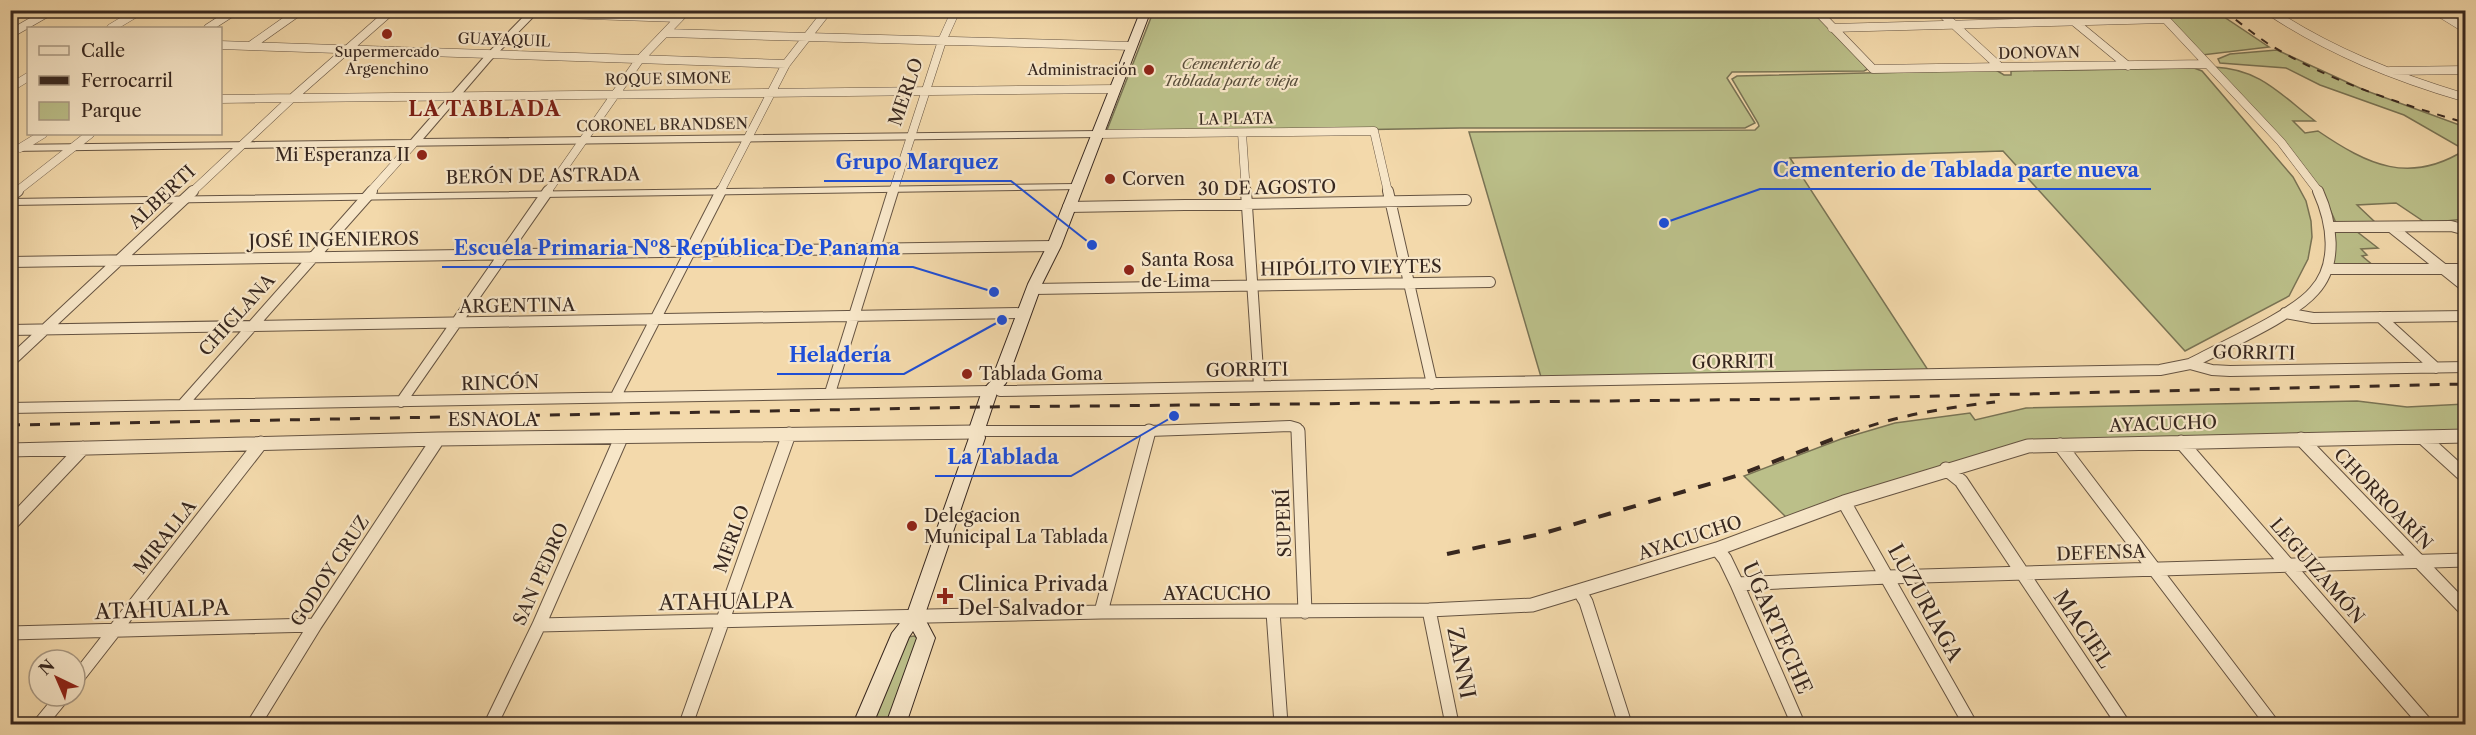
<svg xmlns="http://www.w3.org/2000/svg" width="2476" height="735" viewBox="0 0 2476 735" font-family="'Libre Caslon Text',serif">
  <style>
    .green { fill: #bbbf89; stroke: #797354; stroke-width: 1.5 }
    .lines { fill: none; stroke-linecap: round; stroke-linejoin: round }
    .minor-far2-casing { stroke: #665442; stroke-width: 9 }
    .minor-far1-casing { stroke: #665442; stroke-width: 12 }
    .minor-casing { stroke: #665442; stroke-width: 15 }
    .tertiary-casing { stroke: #665442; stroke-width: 2 }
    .secondary-casing { stroke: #37271f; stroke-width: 2 }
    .minor-far2 { stroke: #f7e6c8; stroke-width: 8 }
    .minor-far1 { stroke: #f7e6c8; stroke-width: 10 }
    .minor { stroke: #f7e6c8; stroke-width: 13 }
    .tertiary { fill: #f7e6c8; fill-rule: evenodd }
    .secondary { fill: #f7e6c8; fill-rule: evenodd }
    .rail-far2 { stroke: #37271f; stroke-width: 2; stroke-dasharray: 8 8; stroke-linecap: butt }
    .rail-far1 { stroke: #37271f; stroke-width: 3; stroke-dasharray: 10 10; stroke-linecap: butt }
    .rail { stroke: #37271f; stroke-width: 4; stroke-dasharray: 13 13; stroke-linecap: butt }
    .poi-dot { fill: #8f2418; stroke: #f7e6c8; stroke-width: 2 }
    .labels { text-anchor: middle; stroke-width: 4.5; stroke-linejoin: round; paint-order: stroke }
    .far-street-label { font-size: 15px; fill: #37271f; stroke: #f7e6c8 }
    .far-poi-label { font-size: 15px; fill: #37271f; stroke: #f7e6c8 }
    .far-park-label { font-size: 15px; font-style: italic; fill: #584d3a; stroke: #f7e6c8 }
    .street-label { font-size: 18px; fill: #37271f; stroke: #f7e6c8 }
    .poi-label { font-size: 18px; fill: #37271f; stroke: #f7e6c8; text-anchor: start }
    .far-district-label { font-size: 20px; font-weight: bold; letter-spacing: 1.5px; fill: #7a1f14; stroke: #f7e6c8 }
    .near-poi-label { font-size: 21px; fill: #37271f; stroke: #f7e6c8; text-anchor: start }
    .near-street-label { font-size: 21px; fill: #37271f; stroke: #f7e6c8 }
    .leader { fill: none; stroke: #1d4ed8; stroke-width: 2 }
    .callout-dot { fill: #1d4ed8; stroke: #f7e6c8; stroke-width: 2 }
    .callout-label { font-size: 20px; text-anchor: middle; font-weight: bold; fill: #1d4ed8; stroke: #f7e6c8; stroke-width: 4.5; stroke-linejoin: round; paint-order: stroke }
  </style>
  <rect width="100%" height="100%" fill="#f3d9ab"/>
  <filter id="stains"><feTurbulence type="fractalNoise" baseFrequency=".00333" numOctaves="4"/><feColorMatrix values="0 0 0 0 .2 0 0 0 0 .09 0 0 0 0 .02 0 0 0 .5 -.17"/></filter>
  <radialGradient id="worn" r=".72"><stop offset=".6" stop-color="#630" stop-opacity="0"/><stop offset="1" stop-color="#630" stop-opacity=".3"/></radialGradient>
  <!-- green -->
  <path class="green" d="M1412 10 1814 11 1868 69 1864 71 1732 72 1727 78 1755 123 1745 128H1460L1112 134 1107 130 1152 15Z
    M2162 11H2215L2269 47 2202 55Z
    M2277 50 2364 90 2465 127V219L2426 223 2396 203 2357 205 2377 224 2336 223 2321 189 2214 67C2260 69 2280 94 2315 121H2293L2305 133 2318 131C2368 165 2409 185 2465 150L2404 115 2320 85 2286 68 2220 63 2218 59 2230 54Z
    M2194 68 2202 71 2293 177 2306 201 2311 221 2312 237 2308 259 2289 296 2185 351 2003 151 1790 158 1928 370 1541 377 1469 132 1755 130 1759 126 1758 123 1732 79 1737 76 1996 70 2004 75H2011V71Z
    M2335 231H2356L2378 248 2361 249 2367 255 2362 256 2375 267 2333 265Z
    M2357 401 2407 407 2465 404V432L2029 444 1786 517 1744 476 1841 439 1895 423 1970 413 1975 420 2026 408Z
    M914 636 918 638 919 643 890 724H872L905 642 908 637Z"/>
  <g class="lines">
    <defs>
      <path id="minor-far2" d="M437 10 679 18
        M1098 10 1145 12
        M1816 10 1873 69 2206 64
        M1938 10 2000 67
        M2060 10 2128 66
        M2157 10 2281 142 2319 192
        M2268 10C2329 51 2395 77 2466 98
        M2435 10 2466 29
        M111 28 141 10
        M208 28 236 10
        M1832 28 2165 19
        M666 33 1132 46
        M10 34 52 10
        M220 45 786 64
        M250 46 301 10
        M2390 71 2466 70
        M10 88 28 77
        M220 99 1116 89
        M1242 133 1246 192
        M1098 134 1374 131 1388 192
        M20 148 43 134
        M16 192 90 134
        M192 192 291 99 392 10
        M370 192 413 144
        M547 192 640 59 687 10
        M720 192 786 64 828 10
        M893 192 942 41 956 10"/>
      <path id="minor-far1" d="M1246 191 1259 386
        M1388 191 1432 384
        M10 197 18 191
        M1068 207 1466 200
        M2331 227 2451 226 2466 230
        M2391 227 2466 287
        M10 262 1054 246
        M2328 269H2466
        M1033 289 1490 282
        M2285 313 2313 318 2466 316
        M2380 317 2436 368
        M10 330 1024 313
        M10 362 193 191
        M2190 364C2221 347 2293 316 2314 291 2339 264 2332 222 2318 191
        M1000 391 2160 370 2190 364 2212 370 2230 371 2466 367
        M830 393 893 191
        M616 396 721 191
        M401 402 548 191
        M183 404 372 191
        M10 408 990 391
        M986 431H1149L1290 426 1297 428 1299 433
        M909 433 976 432"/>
      <path id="minor" d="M1298 431 1305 612
        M2422 437 2466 477
        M2301 439 2466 610
        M2181 442 2426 724
        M2060 445 2272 724
        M10 450 438 439 976 432
        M1946 469 1961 481 2123 724
        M1844 502 1970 724
        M10 525 83 448
        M1717 549 1725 559 1737 584 1798 724
        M1737 584 1888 577 2466 560
        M1580 592 1586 602 1625 724
        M1429 610 1452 724
        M1101 612 1149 431
        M1273 612 1281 724
        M539 625 1101 612 1429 610 1532 605 1717 549 1844 502 2028 446 2466 436
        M10 633 315 625
        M75 681 261 443
        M40 724 63 696
        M254 724 315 625 438 439
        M491 724 539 625 621 438
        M686 724 789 434"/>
      <path id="tertiary" d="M530 10H540L491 60 423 139 1098 131 1103 134 1098 137 10 151V145L411 140 485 56Z
        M1076 184 1080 185V189L10 205V199Z"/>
      <path id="secondary" d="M1141 10H1151L1061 246 1042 284 1006 383 997 393 984 432 985 438 924 617 935 638 906 724H886L917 638 913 631 909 637 873 724H853L892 633 907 614 969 438 968 432 982 391 991 381 1028 284 1047 246Z"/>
    </defs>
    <!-- minor-far2 casing -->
    <use href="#minor-far2" class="minor-far2-casing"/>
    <!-- minor-far1 casing -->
    <use href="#minor-far1" class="minor-far1-casing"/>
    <!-- minor casing -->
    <use href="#minor" class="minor-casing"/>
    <!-- tertiary casing -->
    <use href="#tertiary" class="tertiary-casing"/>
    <!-- secondary casing -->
    <use href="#secondary" class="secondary-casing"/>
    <!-- minor-far2 -->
    <use href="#minor-far2" class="minor-far2"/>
    <!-- minor-far1 -->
    <use href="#minor-far1" class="minor-far1"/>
    <!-- minor -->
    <use href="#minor" class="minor"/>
    <!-- tertiary -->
    <use href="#tertiary" class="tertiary"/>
    <!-- secondary -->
    <use href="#secondary" class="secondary"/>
    <!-- rail-far2 -->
    <path class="rail-far2" d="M2223 10C2238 21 2252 33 2267 43 2328 81 2398 103 2466 123"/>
    <!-- rail-far1 -->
    <path class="rail-far1" d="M10 425 985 407 1806 399 2466 384
      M1850 433C1897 415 1945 408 1995 402"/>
    <!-- rail -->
    <path class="rail" d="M1447 554 1541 534 1736 476 1854 431"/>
  </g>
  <!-- markers -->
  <g class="poi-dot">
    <circle cx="387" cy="34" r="6"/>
    <circle cx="1149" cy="70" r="6"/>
    <circle cx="422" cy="155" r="6"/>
    <circle cx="1110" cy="179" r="6"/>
    <circle cx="1129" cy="270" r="6"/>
    <circle cx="967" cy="374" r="6"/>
    <circle cx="912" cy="526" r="6"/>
    <path d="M942 587h6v6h6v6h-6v6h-6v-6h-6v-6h6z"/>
  </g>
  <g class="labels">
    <!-- far-street labels -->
    <g class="far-street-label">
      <text transform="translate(504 40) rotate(2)" y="5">GUAYAQUIL</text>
      <text transform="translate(2039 53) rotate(-1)" y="5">DONOVAN</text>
      <text transform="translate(668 79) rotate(-1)" y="5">ROQUE SIMONE</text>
      <text transform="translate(1236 119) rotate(-1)" y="5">LA PLATA</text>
      <text transform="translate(662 125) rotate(-1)" y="5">CORONEL BRANDSEN</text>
    </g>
    <!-- far-poi labels -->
    <g class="far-poi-label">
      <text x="387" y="57">Supermercado<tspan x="387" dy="17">Argenchino</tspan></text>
      <text x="1137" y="75" text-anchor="end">Administración</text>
    </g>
    <!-- far-park labels -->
    <g class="far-park-label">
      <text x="1231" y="69">Cementerio de<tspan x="1231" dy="17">Tablada parte vieja</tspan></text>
    </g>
    <!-- street labels -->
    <g class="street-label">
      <text transform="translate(906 92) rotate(-71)" y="6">MERLO</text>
      <text transform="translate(543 176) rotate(-1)" y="6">BERÓN DE ASTRADA</text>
      <text transform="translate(1267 188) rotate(-1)" y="6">30 DE AGOSTO</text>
      <text transform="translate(162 197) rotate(-43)" y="6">ALBERTI</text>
      <text transform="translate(334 240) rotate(-1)" y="6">JOSÉ INGENIEROS</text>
      <text transform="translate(1351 268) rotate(-1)" y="6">HIPÓLITO VIEYTES</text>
      <text transform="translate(517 306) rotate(-1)" y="6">ARGENTINA</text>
      <text transform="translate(237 315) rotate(-48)" y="6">CHICLANA</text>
      <text transform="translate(2254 353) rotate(1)" y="6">GORRITI</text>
      <text transform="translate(1733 362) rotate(-1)" y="6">GORRITI</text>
      <text transform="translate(1247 370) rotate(-1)" y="6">GORRITI</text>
      <text transform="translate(500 383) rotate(-2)" y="6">RINCÓN</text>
      <text x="493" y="426">ESNAOLA</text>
      <text transform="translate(2163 424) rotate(-2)" y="6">AYACUCHO</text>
      <text transform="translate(2383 499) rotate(46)" y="6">CHORROARÍN</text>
      <text transform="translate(1284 523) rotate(-92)" y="6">SUPERÍ</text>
      <text transform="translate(165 537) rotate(-52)" y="6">MIRALLA</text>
      <text transform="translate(1690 538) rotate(-18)" y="6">AYACUCHO</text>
      <text transform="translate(732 539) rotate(-70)" y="6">MERLO</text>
      <text transform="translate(2101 553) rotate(-2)" y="6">DEFENSA</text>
      <text transform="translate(330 571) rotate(-57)" y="6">GODOY CRUZ</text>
      <text transform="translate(2317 571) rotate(49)" y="6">LEGUIZAMÓN</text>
      <text transform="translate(541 574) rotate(-66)" y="6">SAN PEDRO</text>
      <text x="1217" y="600">AYACUCHO</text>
    </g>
    <!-- poi labels -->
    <g class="poi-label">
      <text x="410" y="161" text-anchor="end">Mi Esperanza II</text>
      <text x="1122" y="185">Corven</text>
      <text x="1141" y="266">Santa Rosa<tspan x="1141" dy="21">de Lima</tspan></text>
      <text x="979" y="380">Tablada Goma</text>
      <text x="924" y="522">Delegacion<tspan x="924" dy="21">Municipal La Tablada</tspan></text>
    </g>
    <!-- far-district labels -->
    <g class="far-district-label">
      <text x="485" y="116">LA TABLADA</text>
    </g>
    <!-- near-poi labels -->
    <g class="near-poi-label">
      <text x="958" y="591">Clinica Privada<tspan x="958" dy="24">Del Salvador</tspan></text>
    </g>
    <!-- near-street labels -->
    <g class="near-street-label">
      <text transform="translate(726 602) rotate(-1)" y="7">ATAHUALPA</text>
      <text transform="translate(1925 603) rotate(61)" y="7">LUZURIAGA</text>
      <text transform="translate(162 610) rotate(-2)" y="7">ATAHUALPA</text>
      <text transform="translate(1777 628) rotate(66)" y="7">UGARTECHE</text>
      <text transform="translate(2083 629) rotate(56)" y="7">MACIEL</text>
      <text transform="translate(1461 663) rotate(79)" y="7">ZANNI</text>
    </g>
  </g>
  <!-- callouts -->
  <path class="leader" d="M1092 245L1011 181H824M1664 223L1760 189H2151M994 292L913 267H442M1002 320L904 374H777M1174 416L1071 476H935"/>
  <g class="callout-dot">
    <circle cx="1092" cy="245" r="6"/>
    <circle cx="1664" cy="223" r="6"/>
    <circle cx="994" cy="292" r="6"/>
    <circle cx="1002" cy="320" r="6"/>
    <circle cx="1174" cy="416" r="6"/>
  </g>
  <g class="callout-label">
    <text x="917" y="169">Grupo Marquez</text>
    <text x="1956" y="177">Cementerio de Tablada parte nueva</text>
    <text x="677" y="255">Escuela Primaria Nº8 República De Panama</text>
    <text x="840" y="362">Heladería</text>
    <text x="1003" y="464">La Tablada</text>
  </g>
  <!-- margin -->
  <rect width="2476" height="735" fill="none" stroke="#f3d9ab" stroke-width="36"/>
  <rect x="12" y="12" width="2452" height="711" fill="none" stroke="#37271f" stroke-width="3"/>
  <rect x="18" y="18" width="2440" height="699" fill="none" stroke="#37271f" stroke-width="1.5"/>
  <!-- legend -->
  <rect x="27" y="27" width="195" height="108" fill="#f7e6c8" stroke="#aa9a84" stroke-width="1.5"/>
  <rect x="39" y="46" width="30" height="9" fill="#f7e6c8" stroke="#aa9a84" stroke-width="1.5"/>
  <text x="81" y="57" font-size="18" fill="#37271f">Calle</text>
  <rect x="39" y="76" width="30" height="9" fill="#37271f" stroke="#aa9a84" stroke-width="1.5"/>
  <text x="81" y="87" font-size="18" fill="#37271f">Ferrocarril</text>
  <rect x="39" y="102" width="30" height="18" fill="#bbbf89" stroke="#aa9a84" stroke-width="1.5"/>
  <text x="81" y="117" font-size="18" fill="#37271f">Parque</text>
  <!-- north arrow -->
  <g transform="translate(57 678) rotate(316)"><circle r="28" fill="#f7e6c8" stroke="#aa9a84" stroke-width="1.5"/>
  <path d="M0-4.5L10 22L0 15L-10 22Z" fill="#8f2418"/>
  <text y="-9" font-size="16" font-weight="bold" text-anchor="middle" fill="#37271f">N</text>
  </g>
  <rect width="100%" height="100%" filter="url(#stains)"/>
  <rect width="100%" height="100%" fill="url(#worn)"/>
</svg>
